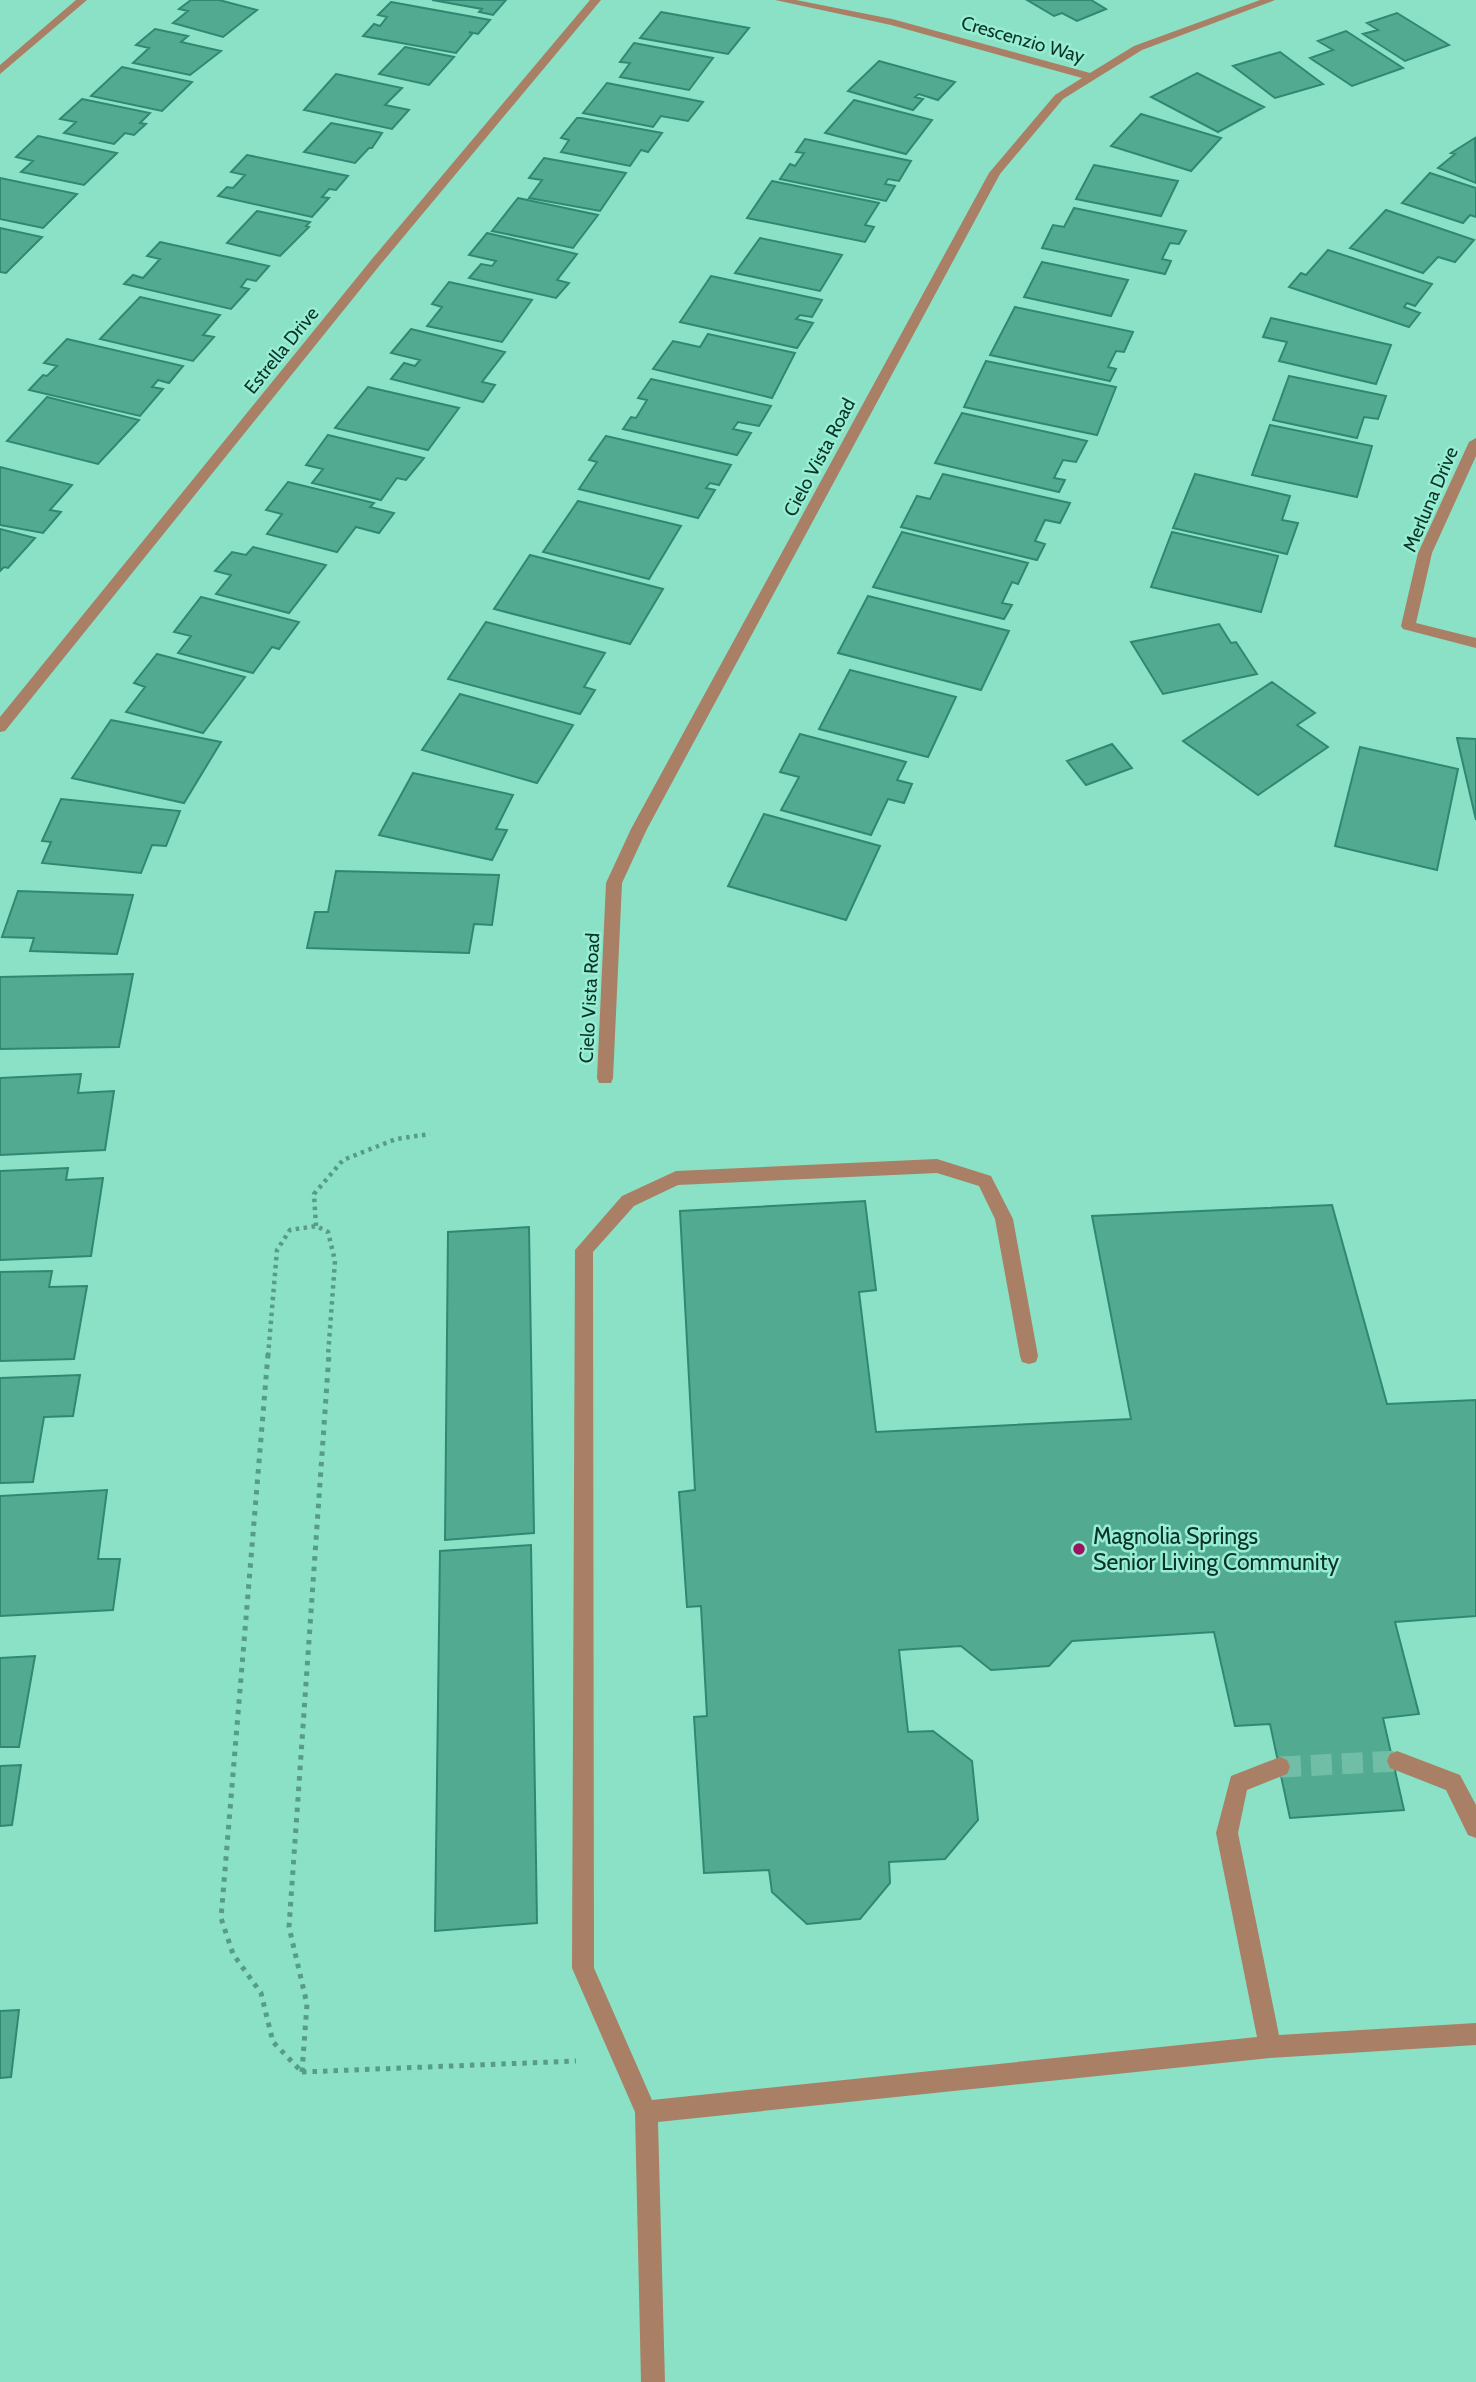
<svg xmlns="http://www.w3.org/2000/svg" width="1476" height="2382" viewBox="0 0 1476 2382" font-family="Cabin,sans-serif">
  <style>
    .building { fill: #52aa91; stroke: #2f8972; stroke-width: 2 }
    .lines { fill: none; stroke-linecap: round; stroke-linejoin: round }
    .minor-tunnel { stroke: #71bea6; stroke-width: 21; stroke-dasharray: 21 10; stroke-linecap: butt }
    .path-far1 { stroke: #589c88; stroke-width: 4.5; stroke-dasharray: 3.5 4.5; stroke-linecap: butt }
    .path { stroke: #589c88; stroke-width: 5; stroke-dasharray: 4.5 6; stroke-linecap: butt }
    .minor { fill: #a97f65; fill-rule: evenodd }
    .poi-dot { fill: #9c1262; stroke: #97eed3; stroke-width: 2.5 }
    .labels { text-anchor: middle; stroke-width: 5; stroke-linejoin: round; paint-order: stroke }
    .far-street-label { font-size: 19px; fill: #0b3228; stroke: #97eed3 }
    .poi-label { font-size: 23px; fill: #0b3228; stroke: #97eed3; text-anchor: start }
  </style>
  <rect width="100%" height="100%" fill="#8ae1c6"/>
  <!-- building -->
  <path class="building" d="M191 0H219L257 10 223 37 173 23 188 11 179 9Z
    M432 0H506L493 15 479 12 482 9Z
    M1027 0H1091L1106 9 1077 21 1062 13 1054 16Z
    M391 2 490 20 478 34 469 32 472 34 456 53 363 36 374 24 380 26 387 17 378 15Z
    M661 12 749 28 728 54 640 38Z
    M1397 13 1449 45 1405 61 1363 34 1378 30 1367 23Z
    M155 29 188 36 181 42 221 51 190 75 133 63 149 48 136 45Z
    M1346 31 1403 68 1352 86 1310 58 1333 50 1318 41Z
    M634 43 713 58 689 90 620 77 630 63 620 62Z
    M405 47 454 57 429 85 379 74Z
    M1280 52 1323 84 1275 98 1233 66Z
    M879 61 955 82 938 100 919 94 915 97 923 99 913 110 848 91Z
    M122 67 192 82 162 111 91 96Z
    M1197 73 1264 107 1218 132 1151 97Z
    M336 74 402 88 385 105 409 110 392 129 304 110Z
    M607 83 703 102 688 121 661 116 653 127 583 113Z
    M82 99 150 113 140 123 146 124 134 135 125 133 114 144 64 133 76 122 60 119Z
    M854 100 932 120 906 154 825 133Z
    M1141 114 1221 138 1191 171 1111 146Z
    M577 118H581L662 133 648 152 641 150 630 166 561 152 569 140 561 138Z
    M331 123 382 133 372 148H369L355 163 304 152Z
    M38 136 117 153 84 185 21 172 33 161 16 157Z
    M1475 138 1476 183 1438 168 1455 154 1451 153Z
    M805 139 911 161 899 181 888 179 885 184 895 186 886 201 780 179 790 164 795 166 804 153 796 152Z
    M247 155 348 176 336 190 329 189 322 197 329 198 312 217 218 196 227 187 233 188 245 175 231 172Z
    M544 158 626 173 600 211 529 198 542 180 529 178Z
    M1094 165 1178 181 1161 216 1076 199Z
    M1430 173 1476 188V217L1470 215 1463 223 1402 203Z
    M0 178 77 194 43 228 0 219Z
    M772 181 879 203 865 225 874 227 865 242 747 218Z
    M518 198 598 215 573 248 492 231Z
    M1074 208 1186 231 1179 244 1170 243 1162 259 1171 261 1165 274 1042 248 1053 225 1064 227Z
    M1386 210 1474 240 1455 262 1438 257 1423 273 1350 248Z
    M257 211 310 222 306 226 309 227 280 256 227 243Z
    M0 228 42 237 6 273 0 272Z
    M487 233 577 254 557 280 569 283 556 298 469 278 481 264 492 266 496 261 469 255Z
    M760 238 842 255 820 291 735 273Z
    M160 242 269 266 256 281 247 279 241 287 249 289 231 309 124 284 133 275 143 278 160 259 147 256Z
    M1328 250 1432 284 1415 306 1407 303 1404 307 1420 313 1409 327 1289 287 1301 273 1306 275Z
    M1042 262 1128 280 1111 316 1024 297Z
    M711 276 822 300 812 317 800 315 796 319 813 323 797 348 680 322Z
    M449 282 532 300 502 342 427 326 442 307 432 304Z
    M140 297 220 315 203 335 214 337 193 361 100 339Z
    M1015 307 1133 332 1124 352 1116 351 1108 367 1116 369 1110 381 990 355Z
    M1271 318 1391 345 1376 384 1279 361 1287 342 1263 337Z
    M411 329 505 352 482 382 495 385 483 402 391 379 404 363 415 366 420 360 391 353Z
    M708 334 795 353 772 398 653 369 673 341 700 347Z
    M67 339 183 366 169 383 158 380 152 387 163 389 140 416 29 390 43 375 47 376 57 366 44 363Z
    M986 361 1116 387 1097 435 964 407Z
    M1289 376 1386 396 1378 419 1364 417 1357 438 1273 420Z
    M651 379 771 406 759 426 738 422 733 429 751 433 737 455 623 429 631 417 636 418 647 400 638 398Z
    M368 387 459 408 428 450 335 428Z
    M47 397 139 420 98 464 7 441Z
    M962 413 1087 441 1076 462 1063 460 1054 478 1065 480 1059 492 935 463Z
    M1270 425 1372 446 1357 497 1252 475Z
    M328 435 424 458 406 480 397 478 381 500 312 483 323 469 306 465Z
    M606 436 731 465 719 485 710 483 706 488 715 490 698 518 579 489 597 462 589 460Z
    M0 467 72 485 50 510 61 512 43 533 0 525Z
    M943 474 1070 503 1060 523 1045 520 1035 541 1045 544 1037 560 901 527 917 496 930 499Z
    M1195 474 1290 496 1282 520 1298 523 1287 554 1173 528Z
    M288 482 374 503 370 507 394 513 379 533 356 527 337 552 267 534 282 514 266 510Z
    M578 501 681 526 649 579 543 552Z
    M0 529 35 538 8 568 4 567 0 571Z
    M902 532 1028 563 1018 584 1012 582 1002 603 1012 605 1004 619 873 587Z
    M1172 532 1278 556 1261 612 1151 587Z
    M253 547 326 565 289 613 216 594 231 575 215 571 232 552 246 555Z
    M530 555 663 589 630 644 494 609Z
    M868 596 1009 631 981 690 838 653Z
    M201 597 299 622 279 649 272 647 253 673 178 653 191 636 174 632Z
    M486 622 605 653 584 687 595 690 580 714 448 679Z
    M1219 624 1231 643 1236 642 1257 674 1163 694 1131 642Z
    M157 654 245 677 203 733 126 712 145 687 134 683Z
    M850 670 956 697 928 757 819 729Z
    M1272 682 1315 713 1297 725 1328 747 1258 795 1183 741Z
    M460 694 573 725 537 783 422 750Z
    M111 720 221 742 184 803 72 778Z
    M800 734 906 762 897 780 912 784 904 803 888 799 871 835 781 810 799 777 780 772Z
    M1457 738 1476 739V820Z
    M1112 744 1132 768 1086 785 1067 761Z
    M1360 747 1458 769 1437 870 1335 846Z
    M413 773 513 795 496 829 507 830 492 860 379 835Z
    M61 799 180 811 166 846 152 845 141 873 42 863 51 842 42 841Z
    M764 814 880 846 846 920 728 886Z
    M336 871 499 875 492 925 474 924 469 953 307 948 315 912H328Z
    M18 891 133 895 117 954 30 951 34 938 2 937Z
    M133 974 119 1047 0 1049V977Z
    M81 1074 78 1093 114 1091 105 1150 0 1155V1078Z
    M68 1168 66 1180 103 1178 91 1256 0 1260V1171Z
    M865 1201 876 1290 859 1292 876 1432 1131 1419 1092 1216 1332 1205 1387 1404 1476 1400V1616L1395 1622 1419 1714 1383 1718 1404 1810 1290 1818 1270 1724 1235 1726 1214 1632 1072 1641 1049 1666 991 1670 961 1646 899 1650 908 1732 933 1731 972 1761 978 1820 945 1859 889 1862 890 1883 860 1919 807 1924 772 1892 769 1870 704 1873 694 1717 707 1716 701 1606 687 1607 679 1492 695 1490 680 1211Z
    M529 1227 534 1533 445 1540 448 1232Z
    M52 1271 49 1287 87 1286 74 1359 0 1361V1272Z
    M80 1375 73 1416 44 1417 33 1482 0 1483V1378Z
    M107 1490 98 1559H120L113 1610 0 1616V1496Z
    M531 1545 537 1923 435 1931 440 1551Z
    M35 1656 19 1747H0V1658Z
    M21 1765 12 1825 0 1826V1766Z
    M19 2010 11 2077 0 2078V2011Z"/>
  <g class="lines">
    <!-- minor-tunnel -->
    <path class="minor-tunnel" d="M1280 1767 1397 1761"/>
    <!-- path-far1 -->
    <path class="path-far1" d="M316 1226 314 1194 343 1160 396 1139 430 1134
      M268 1356 277 1250 290 1230 316 1226 328 1232 335 1261 328 1356"/>
    <!-- path -->
    <path class="path" d="M268 1354 221 1918 233 1954 261 1993 273 2042 302 2072
      M302 2072 307 2004 289 1927 329 1354
      M302 2072 576 2061"/>
    <!-- minor -->
    <path class="minor" d="M76 0H87L0 74V65Z
      M590 0H601L380 265 5 731 0 732V717L372 259Z
      M775 0H796L892 19 1090 73 1134 46 1260 0H1275L1142 50 1063 99 1000 174 647 829 622 883 613 1078 611 1083H599L597 1078 606 883 631 829 989 173 1055 95 1082 78 891 25Z
      M1476 438V456L1432 553 1416 623 1476 638V648L1403 629 1401 626 1418 553 1469 442Z
      M937 1159 991 1176 1013 1219 1038 1356 1036 1362 1029 1364 1022 1362 1020 1356 995 1219 979 1186 937 1173 678 1185 634 1206 593 1252 594 1968 652 2100 1257 2037 1216 1833 1231 1776 1280 1757 1287 1760 1290 1767 1287 1774 1247 1790 1238 1833 1279 2035 1476 2023V2045L1270 2058 658 2122 665 2382H641L635 2112 572 1968 575 1250 622 1196 676 1171Z
      M1397 1751 1460 1775 1476 1805V1838L1468 1835 1446 1790 1390 1768 1387 1761 1390 1754Z"/>
  </g>
  <!-- markers -->
  <circle class="poi-dot" cx="1079" cy="1549" r="7"/>
  <g class="labels">
    <!-- far-street labels -->
    <g class="far-street-label">
      <text transform="translate(1023 39) rotate(16)" y="7">Crescenzio Way</text>
      <text transform="translate(281 350) rotate(-51)" y="7">Estrella Drive</text>
      <text transform="translate(819 457) rotate(-62)" y="7">Cielo Vista Road</text>
      <text transform="translate(1430 499) rotate(-67)" y="7">Merluna Drive</text>
      <text transform="translate(589 998) rotate(-87)" y="7">Cielo Vista Road</text>
    </g>
    <!-- poi labels -->
    <g class="poi-label">
      <text x="1093" y="1544">Magnolia Springs<tspan x="1093" dy="26">Senior Living Community</tspan></text>
    </g>
  </g>
</svg>
